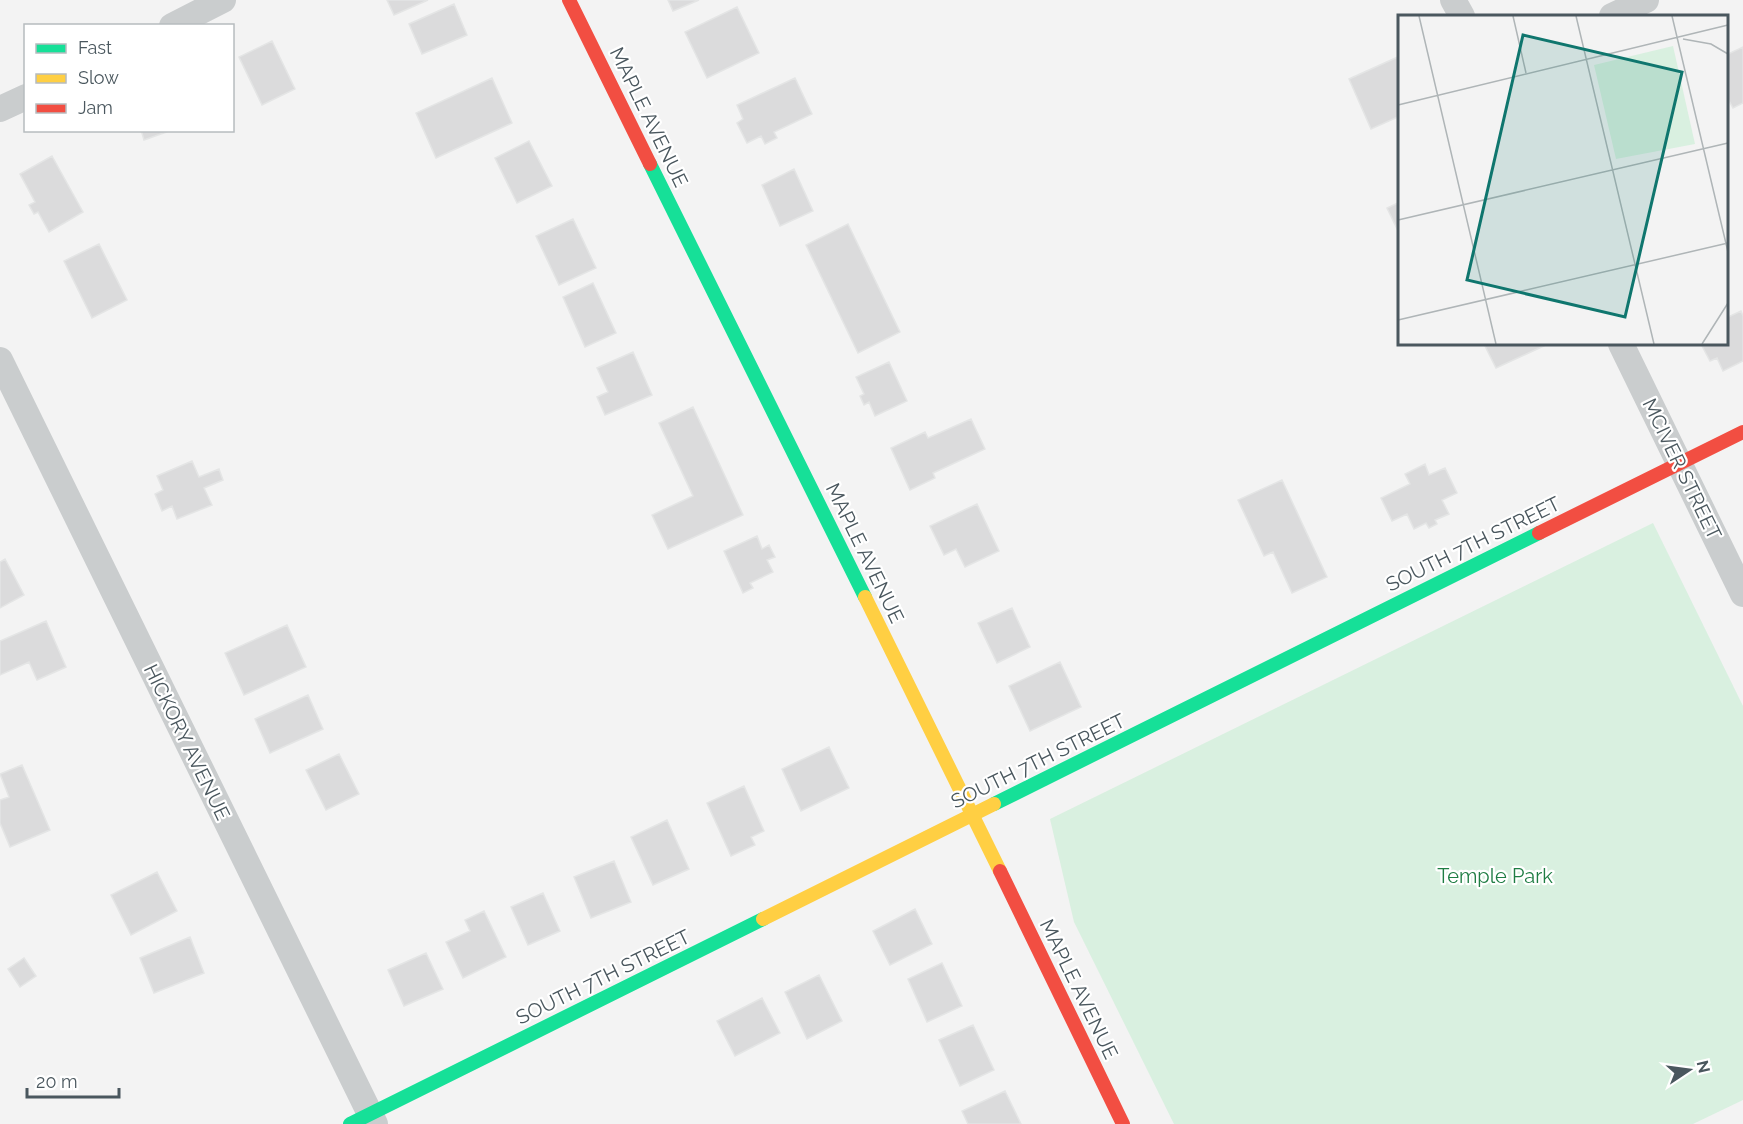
<svg xmlns="http://www.w3.org/2000/svg" width="1743" height="1124" viewBox="0 0 1743 1124" font-family="Raleway,sans-serif">
  <style>
    .green { fill: #d9f0e0 }
    .building { fill: #dbdbdc; stroke: #e4e5e5; stroke-width: 1.5 }
    .lines { fill: none; stroke-linecap: round; stroke-linejoin: round }
    .street { stroke: #cacdce; stroke-width: 26 }
    .fast { stroke: #16e098; stroke-width: 14 }
    .slow { stroke: #ffcf43; stroke-width: 14 }
    .jam { stroke: #f24e42; stroke-width: 14 }
    .labels { text-anchor: middle; stroke-width: 4.5; stroke-linejoin: round; paint-order: stroke }
    .street-label { font-size: 20px; fill: #4a575e; stroke: #fff }
    .park-label { font-size: 20px; fill: #1e7d43; stroke: #fff }
    .inset-road { fill: none; stroke: #afb5b7; stroke-width: 1.5 }
    .view { fill: #0f766e; fill-opacity: 0.15; stroke: #0f766e; stroke-width: 3 }
    .inset-edge { fill: none; stroke: #4a575e; stroke-width: 3 }
  </style>
  <rect width="100%" height="100%" fill="#f3f3f3"/>
  <!-- green -->
  <path class="green" d="M1653 523 1743 706V1100L1693 1124H1174L1074 922 1050 819Z"/>
  <!-- building -->
  <path class="building" d="M387 0H428L394 15Z
    M668 0H699L673 11Z
    M454 4 467 35 422 54 409 24Z
    M737 7 759 53 707 78 685 32Z
    M272 41 295 89 262 105 239 57Z
    M1743 47V103L1733 108 1726 95V55Z
    M1400 56V116L1371 129 1349 79Z
    M492 78 512 123 436 158 416 113Z
    M795 78 812 114 774 132 777 138 765 144 761 136 747 143 737 123 743 119 737 105Z
    M141 130H172L144 140Z
    M529 141 552 186 517 203 495 158Z
    M52 156 83 212 49 232 38 212 34 214 29 205 35 202 20 174Z
    M794 169 813 211 780 226 762 185Z
    M1400 202V235L1387 208Z
    M573 219 596 268 559 285 536 236Z
    M848 224 900 332 858 353 806 245Z
    M99 244 127 300 92 318 64 261Z
    M593 283 616 333 585 347 563 297Z
    M1741 311 1743 316V361L1723 371 1717 358 1710 361 1702 346 1726 344V318Z
    M1484 344H1548L1496 368Z
    M633 352 652 395 605 415 597 397 608 392 597 368Z
    M889 362 907 401 875 416 869 402 864 405 860 396 864 394 856 377Z
    M693 407 743 515 668 549 652 515 693 496 659 423Z
    M971 419 985 449 933 473 935 478 910 490 891 448 925 432 928 438Z
    M192 461 199 477 219 469 223 480 204 488 212 505 177 519 172 506 162 511 155 494 163 490 157 476Z
    M1425 464 1429 475 1445 468 1457 493 1442 500 1449 514 1435 520 1437 524 1429 528 1426 523 1414 529 1407 514 1392 521 1381 498 1410 484 1405 474Z
    M1282 480 1327 577 1292 593 1273 552 1264 556 1238 500Z
    M977 504 999 551 965 567 956 549 944 555 930 526Z
    M757 536 762 549 769 545 775 557 767 560 773 572 750 583 753 588 743 593 724 551Z
    M5 559 24 595 0 608V562Z
    M1012 608 1030 647 997 663 978 623Z
    M46 621 66 667 37 680 29 662 0 675V641Z
    M287 625 306 667 244 695 225 653Z
    M1060 662 1081 707 1030 731 1009 686Z
    M308 695 323 729 270 753 255 719Z
    M829 747 849 788 801 811 782 769Z
    M339 754 359 794 326 810 306 770Z
    M22 765 50 830 10 847 0 823V800L9 797 0 774Z
    M744 786 764 831 751 837 755 845 731 856 707 803Z
    M667 820 689 869 653 885 631 837Z
    M614 861 631 902 591 918 574 877Z
    M157 872 177 911 131 935 111 895Z
    M543 893 560 931 528 945 511 907Z
    M915 909 932 944 890 965 873 931Z
    M484 911 506 957 463 978 446 942 470 931 465 920Z
    M190 937 204 973 154 993 140 958Z
    M426 953 443 989 404 1006 388 970Z
    M24 958 36 976 20 987 8 969Z
    M942 963 962 1006 927 1022 908 979Z
    M819 975 842 1021 807 1039 785 992Z
    M762 998 780 1033 735 1056 717 1021Z
    M973 1025 994 1070 960 1086 939 1040Z
    M1005 1091 1021 1124H968L962 1111Z"/>
  <g class="lines">
    <!-- street -->
    <path class="street" d="M1453 0 1462 16
      M1612 16 1646 0
      M172 26 223 0
      M0 109 26 97
      M1621 344 1743 594
      M0 360 375 1124"/>
    <!-- fast -->
    <path class="fast" d="M650 164 865 597
      M994 804 1539 533
      M350 1124 763 919"/>
    <!-- slow -->
    <path class="slow" d="M865 597 1000 871
      M763 919 994 804"/>
    <!-- jam -->
    <path class="jam" d="M569 0 650 164
      M1539 533 1743 432
      M1000 871 1123 1124"/>
  </g>
  <g class="labels">
    <!-- street labels -->
    <g class="street-label">
      <text transform="translate(649 117) rotate(64)" y="7">MAPLE AVENUE</text>
      <text transform="translate(1682 469) rotate(64)" y="7">MCIVER STREET</text>
      <text transform="translate(1473 544) rotate(-26)" y="7">SOUTH 7TH STREET</text>
      <text transform="translate(865 553) rotate(64)" y="7">MAPLE AVENUE</text>
      <text transform="translate(187 742) rotate(64)" y="7">HICKORY AVENUE</text>
      <text transform="translate(1038 761) rotate(-26)" y="7">SOUTH 7TH STREET</text>
      <text transform="translate(603 977) rotate(-26)" y="7">SOUTH 7TH STREET</text>
      <text transform="translate(1079 989) rotate(64)" y="7">MAPLE AVENUE</text>
    </g>
    <!-- park labels -->
    <g class="park-label">
      <text x="1495" y="883">Temple Park</text>
    </g>
  </g>
  <!-- overview -->
  <g transform="translate(1398 15)">
    <rect width="330" height="330" fill="#f3f3f3"/>
    <path d="M275 31 297 129 218 144 196 50Z" fill="#d9f0e0"/>
    <path class="inset-road" d="M21 1 98 329M115 1 128 58M178 1 256 329M274 1 330 237M285 24 313 29 330 39M0 90 330 10M0 205 330 128M0 305 330 228M304 329 330 288"/>
    <path class="view" d="M125 20 284 57 227 302 69 265Z"/>
    <rect width="330" height="330" class="inset-edge"/>
  </g>
  <!-- legend -->
  <rect x="24" y="24" width="210" height="108" fill="#ffffff" stroke="#b7bcbf" stroke-width="1.5"/>
  <rect x="36" y="44" width="30" height="9" fill="#16e098" stroke="#b7bcbf" stroke-width="1.5"/>
  <text x="78" y="54" font-size="18" fill="#4a575e">Fast</text>
  <rect x="36" y="74" width="30" height="9" fill="#ffcf43" stroke="#b7bcbf" stroke-width="1.5"/>
  <text x="78" y="84" font-size="18" fill="#4a575e">Slow</text>
  <rect x="36" y="104" width="30" height="9" fill="#f24e42" stroke="#b7bcbf" stroke-width="1.5"/>
  <text x="78" y="114" font-size="18" fill="#4a575e">Jam</text>
  <!-- north arrow -->
  <g transform="translate(1689 1070) rotate(77)" stroke="#ffffff" stroke-width="4.5" paint-order="stroke">
  <path d="M0-4.5L10 22L0 15L-10 22Z" fill="#4a575e"/>
  <text y="-9" font-size="16" font-weight="bold" text-anchor="middle" fill="#4a575e">N</text>
  </g>
  <!-- scale -->
  <path d="M27 1088v9h92v-9" fill="none" stroke="#4a575e" stroke-width="3"/>
  <text x="36" y="1088" font-size="18" fill="#4a575e" stroke="#ffffff" stroke-width="4.5" paint-order="stroke">20 m</text>
</svg>
